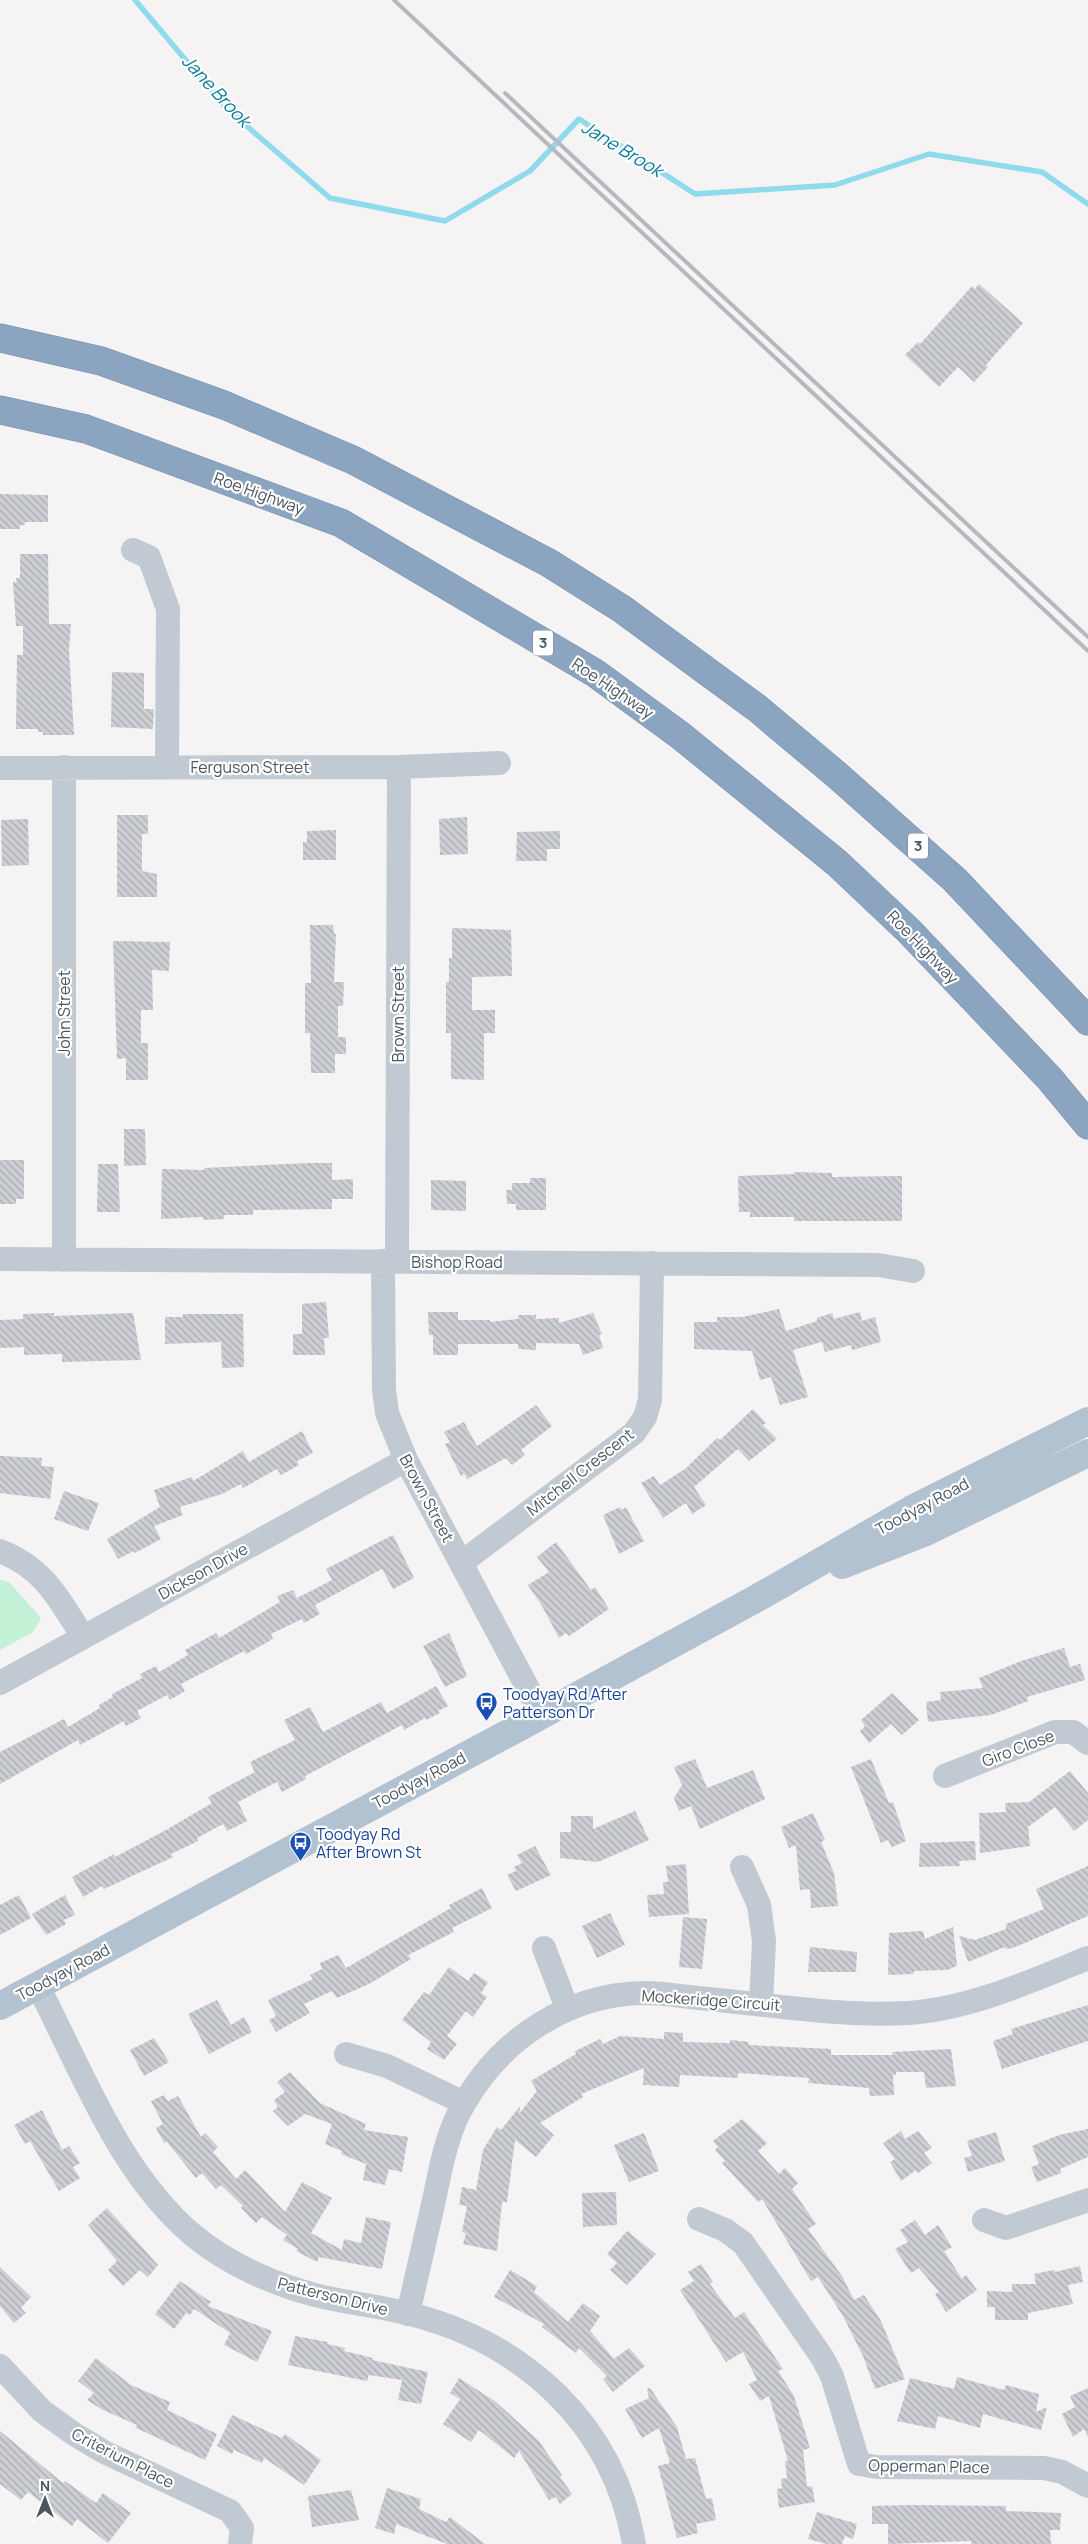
<svg xmlns="http://www.w3.org/2000/svg" width="1088" height="2544" viewBox="0 0 1088 2544" font-family="Manrope,sans-serif">
  <style>
    .park { fill: #c3f1d5 }
    .lines { fill: none; stroke-linecap: round; stroke-linejoin: round }
    .stream { stroke: #90daee; stroke-width: 5.5 }
    .building { fill: url(#building-back-hatch) }
    .highway-casing { stroke: #7690ad; stroke-width: 29 }
    .minor { stroke: #c1cad2; stroke-width: 24 }
    .major { stroke: #b3c2d1; stroke-width: 28 }
    .highway { stroke: #8ba5c1; stroke-width: 28 }
    .rail { stroke: #b5b8bd; stroke-width: 4 }
    .labels { text-anchor: middle; stroke-width: 4.5; stroke-linejoin: round; paint-order: stroke }
    .shield { fill: #fff; stroke: #808990; stroke-width: 1 }
    .shield-label { font-size: 15px; font-weight: bold; fill: #4a5661 }
    .street-label { font-size: 16px; fill: #4a5661; stroke: #fff }
    .transit-label { font-size: 16px; fill: #164399; stroke: #fff; text-anchor: start }
    .water-label { font-size: 18px; font-style: italic; fill: #0c7c9b; stroke: #fff }
  </style>
  <defs>
    <pattern id="building-back-hatch" width="6" height="6" patternUnits="userSpaceOnUse" patternTransform="scale(1.25)"><rect width="6" height="6" fill="#cdcfd5"/><path d="M-1 5l2 2M0 0l6 6M5-1l2 2" fill="none" stroke="#a8abb0"/></pattern>
  </defs>
  <rect width="100%" height="100%" fill="#f5f3f3"/>
  <!-- park -->
  <path class="park" d="M0 1580 9 1582 41 1618 33 1632 0 1650Z"/>
  <g class="lines">
    <!-- stream -->
    <path class="stream" d="M135 0 227 109 330 198 445 221 530 171 579 119 695 194 835 185 929 154 1042 172 1088 204"/>
  </g>
  <!-- building -->
  <path class="building" d="M979 284 1023 323 986 365 988 367 974 382 958 367 939 387 905 355 918 342 920 344 972 286 975 289Z
    M0 494 48 495V522H25V525H20V529H0Z
    M20 554H48L49 624H71L69 649 74 735H43V732H38V729H16L17 655H23V626H16L13 582H17L16 578H20Z
    M112 672 144 673V709H154L153 729 111 727Z
    M117 815H148V834H142V871L157 874V897H117Z
    M467 817 468 854 440 855 439 819Z
    M28 819 29 865 2 866 1 820Z
    M336 830V860H303V842H307V831Z
    M560 831V849H547V861H516L517 832Z
    M310 925H333L334 934H336L334 982H344L343 1006H338V1037H346V1054H335V1073H311L310 1033H305V983H311Z
    M452 928 511 930 512 976 472 977V1010H495V1033H484V1080L451 1079V1033H446V982H449V958H452Z
    M113 941 170 942 169 971 152 970 153 1010H141V1043H148V1080H126V1058L117 1059Z
    M124 1129H145L146 1165 124 1166Z
    M0 1160H24V1199H16V1204H0Z
    M309 1163H332V1180L353 1179V1199H332V1209L253 1210V1215H224V1219L203 1220V1217L161 1219 162 1169 204 1170V1168Z
    M98 1164H118L120 1212H97Z
    M794 1172 832 1173V1177L902 1176V1221H794V1217H750V1212H739L738 1176 794 1174Z
    M530 1178H546V1210H516V1204H507L506 1190H512V1183H530Z
    M431 1180 466 1181V1211L431 1210Z
    M326 1302 329 1338H324L325 1355H293V1334H302V1304Z
    M779 1309 786 1331 817 1321V1318L832 1313 834 1319 860 1312 862 1321 875 1317 881 1342 852 1350 851 1345 825 1352 822 1342 793 1350 808 1397 780 1405 771 1377 760 1380 752 1351 694 1349V1322H717V1317H742Z
    M428 1312H458V1320H490V1322L518 1319V1315H536V1319L559 1318V1323L593 1313 602 1334 599 1335 603 1348 583 1355 579 1344 536 1343V1350L518 1349V1344H458V1355H433V1335H429Z
    M54 1313V1316L133 1313 141 1360 62 1362V1354L24 1355V1347L0 1348V1320L23 1319V1314Z
    M183 1314H243L244 1367 222 1368 221 1342 165 1344V1317H183Z
    M536 1405 552 1426 521 1450 525 1455 512 1465 506 1458 467 1479 464 1473 461 1476 445 1444 450 1442 444 1432 464 1422 477 1446Z
    M753 1409 766 1423 763 1425 777 1439 749 1461 738 1449 694 1487 706 1505 692 1514 686 1503 663 1518 641 1483 654 1476 660 1485 685 1469 717 1438 720 1440Z
    M302 1431 313 1453 297 1461 299 1465 281 1475 277 1469 243 1488 241 1484 222 1494 180 1507 183 1515 154 1526 161 1539 135 1553 134 1551 118 1559 107 1539 160 1507 154 1490 192 1477 193 1481 243 1451 249 1462Z
    M0 1456 42 1458 41 1466 54 1467 50 1499 0 1493Z
    M64 1491 99 1503 88 1531 54 1519Z
    M620 1507 622 1510 626 1507 644 1541 619 1554 603 1515Z
    M393 1535 414 1578 393 1589 382 1569 315 1605 320 1614 304 1623 302 1619 271 1634 273 1639 246 1654 244 1651 181 1684 185 1691 170 1700 167 1695 137 1711 141 1718 126 1726 124 1721 80 1745 78 1740 0 1784V1752L64 1719 68 1727 100 1708 99 1705 113 1697 112 1694 142 1678 140 1674 156 1666 159 1672 188 1655 185 1650 216 1633 219 1638 280 1602 277 1596 293 1590 297 1598 332 1580 326 1569Z
    M556 1542 591 1590 595 1587 609 1609 569 1636 566 1633 559 1638 542 1606 528 1585 549 1572 537 1557Z
    M449 1633 467 1676 445 1687 423 1646Z
    M1064 1648 1070 1667 1080 1664 1085 1680 1027 1697 1028 1701 991 1715 928 1722 926 1702 941 1700 940 1692 983 1688 979 1678 1021 1661Z
    M436 1686 448 1706 438 1711 440 1713 426 1720 425 1718 404 1730 402 1725 305 1776 306 1779 282 1792 277 1782 238 1802 247 1821 227 1831 223 1824 197 1838 198 1841 171 1854 173 1857 104 1889 102 1886 83 1897 72 1877 114 1854 115 1857 166 1830 212 1803 208 1797 255 1772 250 1762 295 1740 284 1720 310 1707 323 1732 381 1702 387 1713Z
    M892 1693 919 1720 902 1735 891 1724 869 1743 860 1731 865 1726 861 1720Z
    M695 1759 707 1788 753 1770 765 1799 700 1829 691 1806 679 1811 674 1798 682 1785 674 1767Z
    M871 1759 889 1803 893 1802 906 1841 892 1847 888 1840 881 1843 851 1767Z
    M1070 1771 1088 1793V1820L1074 1831 1055 1807 1028 1827 1030 1846 980 1853 979 1813 1006 1812 1005 1803 1029 1802Z
    M635 1811 649 1840 598 1862 560 1858V1832H571V1816H593V1829Z
    M813 1813 825 1840 821 1842 834 1873 838 1906 811 1908 810 1889 800 1890 796 1845 789 1848 781 1827Z
    M975 1841 976 1860 959 1861 960 1866 919 1867 920 1843Z
    M535 1846 551 1875 516 1891 507 1875 516 1871 514 1867 522 1863 517 1855Z
    M686 1864 689 1914 649 1917 647 1895 664 1894 663 1882H668L666 1866Z
    M1088 1866V1916L1013 1948 1006 1949 1005 1947 968 1962 959 1936 975 1940 1006 1929V1924L1044 1909 1036 1889Z
    M482 1888 492 1908 452 1928 454 1932 408 1955 411 1959 369 1984 337 1998 332 1991 304 2004 310 2013 276 2032 269 2020 276 2016 268 2000 313 1979 310 1975 322 1969 320 1963 338 1955 346 1968 451 1908 449 1905Z
    M19 1895 31 1918 0 1935V1905Z
    M65 1895 75 1915 64 1920 66 1924 46 1935 32 1914Z
    M610 1913 625 1945 597 1958 582 1926Z
    M683 1917 707 1919 702 1969 679 1967Z
    M953 1927 957 1966 947 1970 914 1971 913 1974 888 1975 889 1933 923 1931 925 1939Z
    M810 1947 857 1952 856 1972H808Z
    M449 1967 468 1981 474 1973 488 1982 481 1993 487 1997 473 2017 466 2011 447 2036 457 2044 444 2060 427 2049 431 2042 402 2020 424 1992 429 1995Z
    M217 2000 231 2025 244 2017 252 2032 209 2054 188 2014Z
    M1088 2005V2041L1002 2069 993 2041 1013 2034 1011 2029Z
    M664 2032 683 2033V2042L730 2043V2040L749 2042 748 2045 831 2049V2055H893L892 2052 951 2049 956 2086 926 2088 924 2072H896V2075H893L894 2095 870 2096 869 2088 808 2083 809 2078 738 2073V2078L680 2075 679 2087 643 2085 644 2068 581 2094 583 2097 540 2123 554 2135 536 2157 515 2140 507 2202H502L497 2251 463 2244 466 2233 462 2232 467 2206 459 2205 462 2187 476 2190 483 2150 497 2127 501 2130 520 2106 519 2114 537 2091 531 2081 576 2054 575 2051 600 2039 603 2044 620 2036 664 2039Z
    M154 2038 169 2062 144 2076 130 2050Z
    M290 2072 320 2103 366 2124 364 2130 408 2137 402 2172 389 2169 385 2185 363 2180 366 2164 341 2154 342 2151 325 2144 332 2124 305 2114 288 2126 273 2111 278 2107 274 2100 285 2092 277 2082Z
    M164 2095 168 2101 178 2096 201 2137 205 2133 218 2147 213 2152 236 2179 245 2170 285 2212 302 2182 332 2198 311 2233 342 2250 344 2239 361 2243 366 2217 391 2222 382 2269 319 2257 317 2262 296 2251 298 2249 283 2240 287 2235 262 2217 256 2223 241 2208 243 2206 221 2185 216 2189 202 2173 196 2178 167 2142 164 2143 156 2128 163 2124 151 2101Z
    M42 2110 62 2150 69 2146 80 2163 73 2167 80 2178 59 2191 30 2141 25 2144 14 2125Z
    M742 2119 767 2143 758 2151 779 2174 785 2168 798 2183 792 2189 816 2224 808 2229 842 2276 854 2300 864 2295 881 2321 905 2379 875 2389 863 2356 843 2316 818 2277 811 2281 762 2199 758 2202 722 2163 725 2161 715 2150 718 2147 713 2141Z
    M1088 2129V2157L1060 2169 1061 2173 1037 2182 1031 2167 1039 2164 1032 2146 1059 2135Z
    M901 2131 905 2139 918 2131 932 2148 924 2153 932 2163 918 2173 916 2170 901 2181 890 2162 895 2159 883 2143Z
    M996 2132 1005 2161 968 2172 964 2158 972 2156 967 2141Z
    M644 2133 659 2171 629 2182 614 2145Z
    M616 2192 617 2225 583 2227 582 2193Z
    M107 2208 158 2265 148 2277 140 2270 123 2286 108 2270 117 2261 88 2225Z
    M915 2220 925 2235 938 2225 952 2247 944 2251 962 2279 966 2275 977 2290 946 2312 935 2294 939 2292 919 2268 911 2273 895 2249 908 2242 900 2230Z
    M627 2231 656 2254 627 2285 610 2270 617 2263 607 2254Z
    M701 2264 713 2282 710 2284 735 2318 744 2312 783 2369 778 2371 794 2396 810 2448 803 2450 807 2487 812 2486 815 2502 779 2508 777 2489 782 2488 781 2479 787 2478 785 2461H788L769 2396 760 2401 749 2384 757 2380 743 2352 726 2362 680 2290 694 2281 688 2272Z
    M1080 2266 1083 2282 1068 2285 1073 2304 1028 2313V2320H995V2307H987V2291L1012 2292V2284H1036L1034 2274 1054 2270 1055 2272Z
    M0 2267 31 2297 21 2308 26 2313 14 2323 0 2306Z
    M510 2270 537 2286 534 2292 568 2322 583 2303 600 2316 590 2331 614 2359 629 2348 645 2366 613 2392 603 2379 607 2376 579 2348 576 2353 542 2327 544 2324 494 2297Z
    M180 2281 211 2302 208 2306 272 2331 257 2362 224 2345 230 2333 194 2309 190 2315 186 2313 174 2329 155 2314Z
    M295 2336 328 2342 327 2344 345 2348 344 2351 373 2358 372 2360 428 2372 421 2404 398 2400 402 2380 369 2375 367 2381 288 2365Z
    M96 2358 131 2385 170 2402 167 2410 217 2434 205 2460 136 2428 137 2425 101 2409 87 2400 94 2393 78 2381Z
    M957 2377 1004 2390 1006 2385 1039 2394 1036 2412 1047 2407 1041 2430 983 2414 980 2428 938 2416 935 2429 897 2421 910 2378 954 2389Z
    M459 2378 496 2402 539 2441 562 2475 560 2477 572 2494 560 2504 556 2497 549 2500 519 2451 514 2458 479 2430 471 2442 443 2424 460 2399 450 2393Z
    M650 2388 677 2427 686 2459 695 2458 706 2499 712 2498 716 2520 696 2524 698 2533 677 2538 658 2466 670 2463 659 2428 642 2438 625 2409 649 2398 647 2389Z
    M1088 2388V2437L1084 2429 1073 2437 1062 2414 1075 2407 1070 2396Z
    M232 2415 282 2438 285 2434 321 2460 304 2485 264 2458 262 2463 234 2450 232 2454 217 2446Z
    M0 2431 63 2483 65 2481 96 2503 103 2493 131 2513 108 2543 77 2519 72 2526 28 2492 21 2500 0 2484Z
    M387 2488 421 2499 419 2509 446 2522 450 2517 485 2544H447L396 2524 394 2534 375 2528Z
    M351 2490 359 2520 312 2527 308 2496Z
    M912 2505 1006 2506V2511L1061 2513 1060 2530H1050L1051 2544H971V2541L888 2544V2524H872V2506Z
    M817 2512 857 2524 853 2539 845 2536 842 2544H827L808 2539Z"/>
  <g class="lines">
    <defs>
      <path id="highway" d="M0 338 101 361 224 405 353 460 549 563 622 609 757 708 838 776 955 880 1088 1021
        M0 410 86 429 341 523 595 673 681 736 837 863 909 931 1049 1078 1088 1125"/>
    </defs>
    <!-- highway casing -->
    <use href="#highway" class="highway-casing"/>
    <!-- minor -->
    <path class="minor" d="M133 550 149 557 168 609 167 767
      M0 768 399 767 499 763
      M0 1259 878 1265 913 1271
      M64 1260V767
      M383 1261 384 1390 387 1413 406 1460 542 1715
      M397 1261 399 767
      M0 1551C44 1568 59 1599 83 1637
      M461 1563 634 1433 645 1417 650 1400 652 1263
      M0 1683 406 1460
      M945 1776 1055 1732H1073L1088 1743
      M742 1867 759 1905 764 1941 761 2003
      M544 1948 567 2008
      M38 1986C82 2071 119 2173 194 2236 228 2264 273 2284 315 2295 346 2303 379 2306 410 2314 524 2343 614 2424 634 2544
      M346 2054 387 2066 464 2103
      M699 2219 725 2230 743 2243 822 2357 832 2376 859 2464 877 2467 1044 2468 1062 2472 1088 2486
      M984 2220 1006 2228 1088 2200
      M408 2314C417 2276 425 2238 434 2200 441 2167 447 2131 465 2102 502 2038 569 1994 644 1993 662 1993 680 1996 698 1998 767 2004 839 2017 908 2013 970 2009 1031 1981 1088 1958
      M0 2366 42 2411 74 2434 104 2452 230 2511 242 2528 240 2544"/>
    <!-- major -->
    <path class="major" d="M842 1565 926 1532 1088 1453
      M0 2006 542 1715 759 1597 914 1508 1088 1421"/>
    <!-- highway -->
    <use href="#highway" class="highway"/>
    <!-- rail -->
    <path class="rail" d="M394 0 1088 651
      M505 93 1088 637"/>
  </g>
  <!-- icons -->
  <defs>
    <symbol id="bus-pin" viewBox="-11 -11 22 30"><path d="M0 17L-7.5 6A9.5 9.5 0 1 1 7.5 6Z" fill="#1a4fb4" stroke="#fff"/><path d="M-5-6H5V4H4V6H2V4H-2V6H-4V4H-5ZM-3.5-4V0h7V-4ZM-3.5 1.2v1.5H-2V1.2ZM2 1.2v1.5H3.5V1.2Z" fill="#fff"/></symbol>
  </defs>
  <g fill-rule="evenodd">
    <use href="#bus-pin" x="474" y="1690" width="25" height="34"/>
    <use href="#bus-pin" x="288" y="1830" width="25" height="34"/>
  </g>
  <g class="labels">
    <!-- shield labels -->
    <g class="shield">
      <rect x="533" y="630.5" width="20" height="25" rx="4"/>
      <rect x="908" y="833.5" width="20" height="25" rx="4"/>
    </g>
    <g class="shield-label">
      <text x="543" y="648">3</text>
      <text x="918" y="851">3</text>
    </g>
    <!-- street labels -->
    <g class="street-label">
      <text transform="translate(259 493) rotate(20)" y="6">Roe Highway</text>
      <text transform="translate(613 688) rotate(34)" y="6">Roe Highway</text>
      <text x="250" y="773">Ferguson Street</text>
      <text transform="translate(923 947) rotate(46)" y="6">Roe Highway</text>
      <text transform="translate(64 1013) rotate(-90)" y="6">John Street</text>
      <text transform="translate(398 1014) rotate(-90)" y="6">Brown Street</text>
      <text x="457" y="1268">Bishop Road</text>
      <text transform="translate(580 1472) rotate(-38)" y="6">Mitchell Crescent</text>
      <text transform="translate(427 1498) rotate(62)" y="6">Brown Street</text>
      <text transform="translate(922 1506) rotate(-28)" y="6">Toodyay Road</text>
      <text transform="translate(203 1571) rotate(-29)" y="6">Dickson Drive</text>
      <text transform="translate(1018 1748) rotate(-21)" y="6">Giro Close</text>
      <text transform="translate(419 1780) rotate(-28)" y="6">Toodyay Road</text>
      <text transform="translate(63 1972) rotate(-28)" y="6">Toodyay Road</text>
      <text transform="translate(711 2000) rotate(4)" y="6">Mockeridge Circuit</text>
      <text transform="translate(333 2296) rotate(14)" y="6">Patterson Drive</text>
      <text transform="translate(123 2458) rotate(27)" y="6">Criterium Place</text>
      <text transform="translate(929 2466) rotate(1)" y="6">Opperman Place</text>
    </g>
    <!-- transit labels -->
    <g class="transit-label">
      <text x="503" y="1700">Toodyay Rd After<tspan x="503" dy="18">Patterson Dr</tspan></text>
      <text x="316" y="1840">Toodyay Rd<tspan x="316" dy="18">After Brown St</tspan></text>
    </g>
    <!-- water labels -->
    <g class="water-label">
      <text transform="translate(216 91) rotate(47)" y="6">Jane Brook</text>
      <text transform="translate(622 149) rotate(31)" y="6">Jane Brook</text>
    </g>
  </g>
  <!-- north arrow -->
  <g transform="translate(45 2499)" stroke="#ffffff" stroke-width="4" paint-order="stroke">
  <path d="M0-4L9 19L0 12L-9 19Z" fill="#4a5661"/>
  <text y="-8" font-size="14" font-weight="bold" text-anchor="middle" fill="#4a5661">N</text>
  </g>
</svg>
